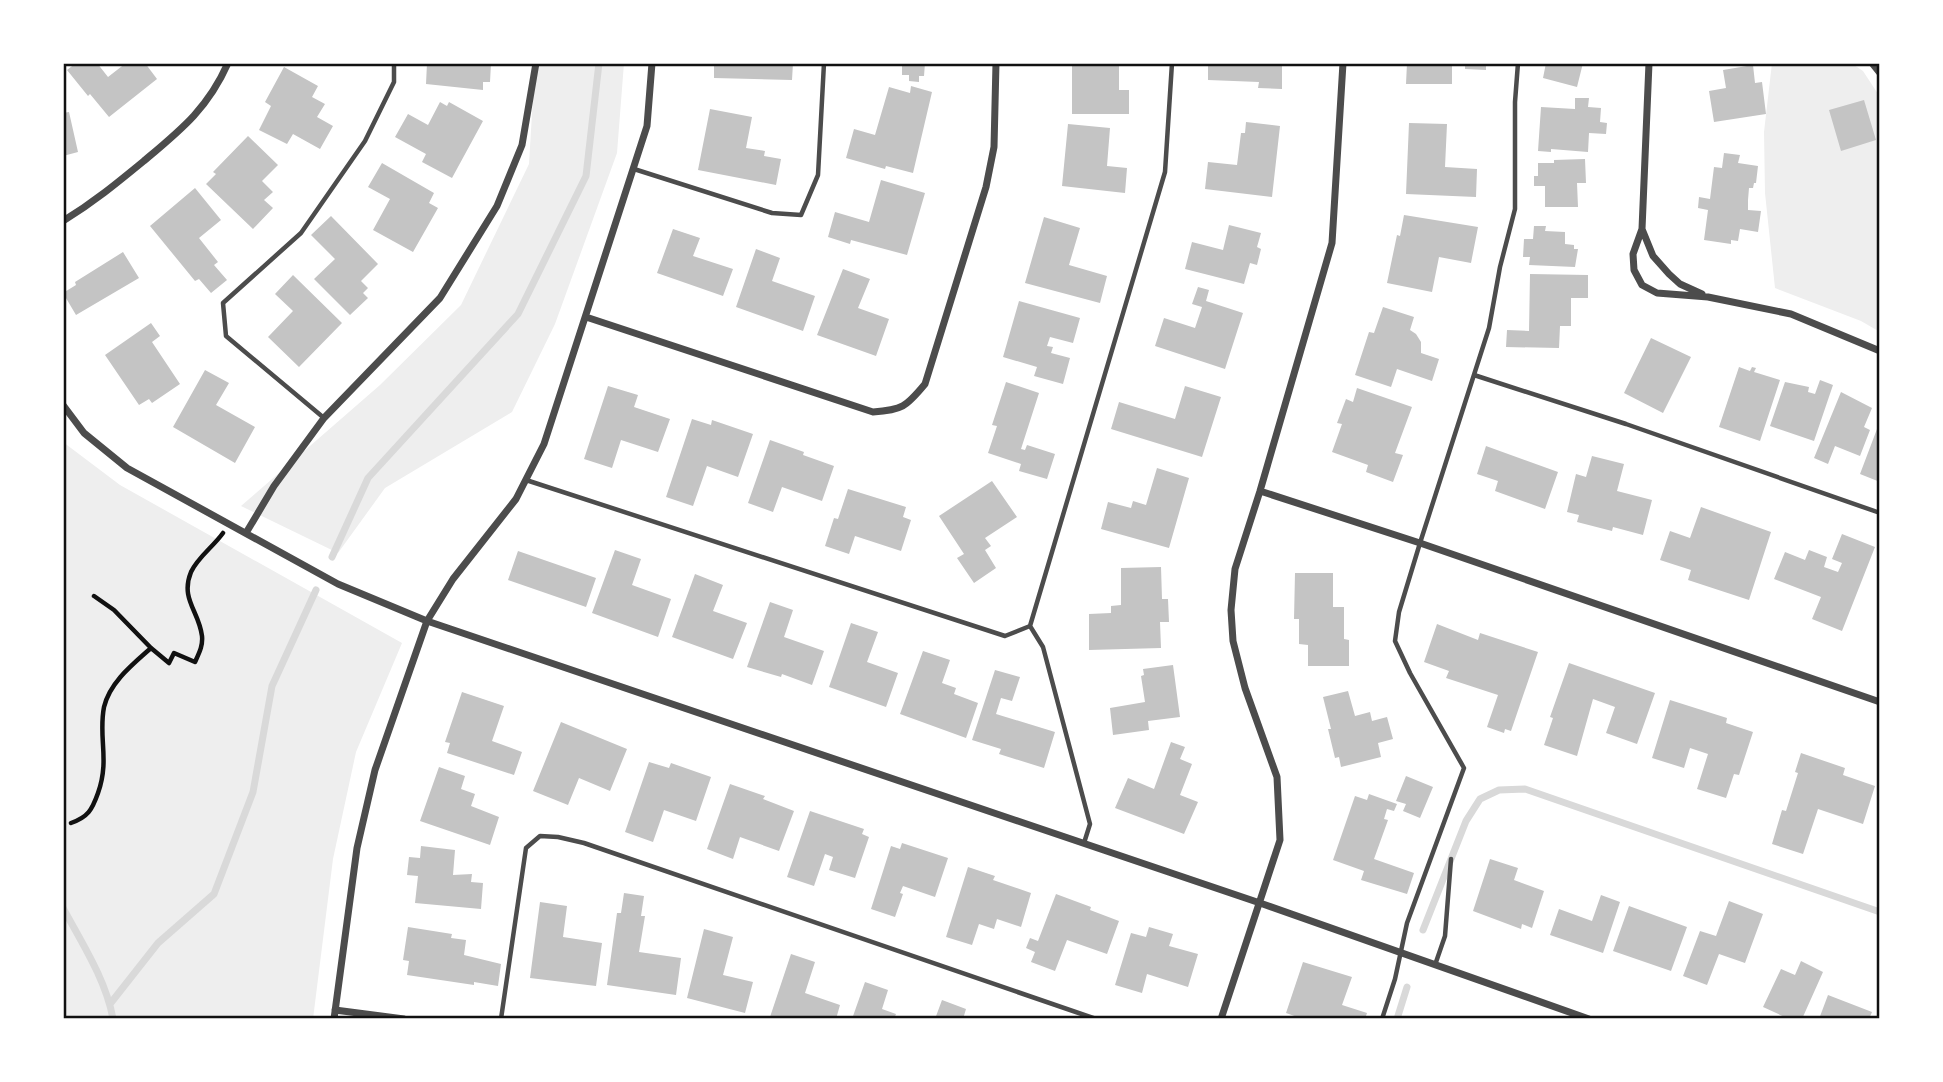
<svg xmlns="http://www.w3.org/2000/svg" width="1943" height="1082" viewBox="0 0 1943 1082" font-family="'Libre Baskerville',serif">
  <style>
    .green { fill: #eee }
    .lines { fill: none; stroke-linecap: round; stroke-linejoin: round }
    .stream { stroke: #d9d9d9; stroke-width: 7 }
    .building { fill: #c4c4c4 }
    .path { stroke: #111; stroke-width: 4.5 }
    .service { stroke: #4c4c4c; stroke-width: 4.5 }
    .minor { stroke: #4c4c4c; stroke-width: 7 }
    .neatline { fill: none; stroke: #111; stroke-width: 2.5 }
  </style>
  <rect width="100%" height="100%" fill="#fff"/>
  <!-- green -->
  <path class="green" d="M535 63H624L617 153 555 324 512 412 385 488 338 553 241 506 380 385 461 305 529 164Z
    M1772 63H1851L1863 71 1880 97V332L1861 321 1775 288 1765 193 1764 132Z
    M63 442 120 485 402 643 356 752 333 859 313 1019H63Z"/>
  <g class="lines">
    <!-- stream -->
    <path class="stream" d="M332 557 368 478 518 314 586 176 599 63
      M63 908C82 943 106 980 113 1019
      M1423 930 1466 821 1480 799 1499 790 1525 789 1880 912
      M110 1004 158 943 214 894 253 792 272 686 316 590
      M1397 1019 1407 987"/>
  </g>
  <!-- building -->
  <path class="building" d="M76 63H97L108 77 126 63H145L157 79 109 117 90 94 88 96 67 70Z
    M427 63H491L490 82H483V90L426 84Z
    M714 63H793L792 80 714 78Z
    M902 63H925L924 76H919V82L909 81V75H902Z
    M1072 63H1119V90H1129V114H1072Z
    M1208 63H1282V89L1258 88 1259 82 1208 80Z
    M1407 63H1452V84H1406Z
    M1465 63H1486V70L1465 69Z
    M1546 63H1583L1577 87 1543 78Z
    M1753 65 1755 83 1762 82 1766 114 1714 122 1709 91 1726 88 1723 70Z
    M284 67 318 86 312 97 325 104 317 117 333 126 320 149 293 134 287 144 259 130 271 106 265 102Z
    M911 86 932 92 913 173 886 166 885 169 846 158 854 129 875 135 889 87 910 93Z
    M1575 98H1589L1588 107 1601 108 1600 122 1607 123 1606 134 1589 133 1588 152 1551 149V152L1538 151 1541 107 1575 109Z
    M1864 100 1876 140 1841 151 1829 110Z
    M440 102 447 106 449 102 483 121 452 178 422 162 426 154 395 137 408 114 428 125Z
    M710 109 752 117 746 148 765 151 764 156 781 159 776 185 698 170Z
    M69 112 78 152 63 156V113Z
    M1246 122 1280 126 1272 197 1205 189 1208 162 1237 165 1241 133H1245Z
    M1409 123 1447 124 1445 167 1477 169 1476 197 1406 194Z
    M1068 124 1110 128 1107 166 1127 168 1125 193 1062 186Z
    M248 136 278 165 262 181 273 192 264 200 273 208 253 229 206 184 216 174 213 172Z
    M1724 153 1740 155 1738 163 1758 166 1756 183H1754L1753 188H1749L1748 200V210L1761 211 1758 232 1740 229 1738 241 1731 240V244L1704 240 1708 210 1698 208 1699 197 1710 199 1714 167 1722 168Z
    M1585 159 1586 183H1577L1578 207H1545V186H1534V176H1538V163H1554V160Z
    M382 163 434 193 429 203 438 208 413 252 373 230 390 199 368 187Z
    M881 180 925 193 907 255 851 240 850 244 828 237 835 212 869 222Z
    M195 188 221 220 199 238 218 262 214 265 227 280 211 293 199 279 195 281 150 226Z
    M1404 215 1478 227 1471 263 1439 257 1432 292 1387 283 1397 235 1400 236Z
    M331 216 378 264 361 281 368 288 363 293 368 298 350 315 314 279 335 259 311 235Z
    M1044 217 1080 228 1069 265 1107 276 1100 303 1025 283Z
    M1229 225 1261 233 1257 247 1261 249 1257 265 1250 263 1244 284 1185 269 1192 242 1223 250Z
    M1534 226H1546L1545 231 1565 232V244L1574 245V249H1578L1575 267 1529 265 1530 257H1523L1524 239H1533Z
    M673 229 700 238 693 256 733 269 723 296 657 273Z
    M756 249 780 258 772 281 815 296 803 331 736 307Z
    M123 252 139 278 76 315 63 293 76 285 75 282Z
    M843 269 870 279 858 308 889 319 876 356 817 335Z
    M1530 274 1588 275V298H1571V326H1560L1559 348 1506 347 1507 330 1529 331Z
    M293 275 342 323 299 367 268 337 293 311 275 294Z
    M1198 287 1209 290 1206 301 1243 313 1225 369 1155 346 1164 318 1195 328 1202 307 1192 304Z
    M1019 301 1080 318 1073 343 1050 337 1047 346 1053 347 1051 353 1070 358 1063 384 1034 376 1037 367 1003 357Z
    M1383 307 1414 317 1410 330 1416 334 1421 342V353L1439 359 1432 381 1397 369 1391 387 1355 375 1369 332 1374 333Z
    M151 323 160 336 152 342 180 384 152 403 149 399 139 405 105 355Z
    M1651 338 1691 357 1663 413 1624 393Z
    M1739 367 1750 371 1752 367 1756 368 1754 372 1780 380 1760 441 1719 427Z
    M205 370 229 383 216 405 255 427 235 463 173 427Z
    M1820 380 1833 385 1814 441 1770 426 1785 382 1809 387 1808 392 1815 394Z
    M1006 382 1039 393 1021 449 1025 450 1027 445 1055 454 1047 479 1019 471 1021 464 988 453 997 426 992 425Z
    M608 386 638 395 634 407 670 419 658 452 621 440 612 468 584 459Z
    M1185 386 1221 397 1202 457 1111 429 1119 402 1175 419Z
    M1357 388 1412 407 1395 453 1403 455 1393 482 1366 472 1368 465 1332 452 1342 424 1337 423 1346 399 1353 402Z
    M1841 392 1872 408 1864 427 1870 430 1860 456 1835 446 1828 464 1814 458Z
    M692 419 711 425 712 420 753 434 738 477 707 466 693 506 666 497Z
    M1877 429 1880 430V482L1860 474Z
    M770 440 804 452 803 455 834 466 822 501 782 487 773 512 748 503Z
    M1486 446 1558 472 1545 509 1495 491 1498 481 1477 474Z
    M1592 456 1624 464 1617 491 1652 500 1643 535 1613 527 1612 531 1577 522 1579 515 1567 512 1576 474 1586 477Z
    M1157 468 1189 478 1169 548 1101 529 1108 502 1131 508 1133 501 1146 505Z
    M992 481 1017 517 985 538 991 546 985 550 996 568 974 583 957 558 964 554 939 516Z
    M848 489 906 507 903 517 911 520 901 551 855 536 849 554 825 546 834 518 838 519Z
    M1701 507 1771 532 1749 600 1688 580 1691 570 1660 560 1670 531 1690 538Z
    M1842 534 1875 547 1842 631 1812 619 1821 597 1774 579 1785 552 1805 560 1809 550 1827 557 1824 567 1838 572 1842 563 1832 559Z
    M615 550 641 559 632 585 671 599 658 637 592 613Z
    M518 551 596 578 586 607 508 580Z
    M1161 567 1162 599H1168L1169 622H1160L1161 648 1089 650V614L1111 613V606L1121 605V568Z
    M1295 573H1333V607H1344V639L1349 640V666H1308V645L1299 644V619H1294Z
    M695 574 723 585 713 611 747 623 733 659 672 637Z
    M770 602 793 610 784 637 824 651 812 685 782 674 781 677 747 667Z
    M851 623 878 632 867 662 898 673 886 707 829 687Z
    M1437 624 1478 640 1480 633 1538 652 1511 731 1505 729 1504 733 1487 727 1498 695 1446 678 1449 671 1424 662Z
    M923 651 950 660 942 683 956 688 954 694 978 703 966 738 900 714Z
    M1569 663 1655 693 1637 744 1606 733 1615 707 1593 699 1577 756 1544 745 1553 718 1550 717Z
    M1173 665 1180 717 1148 721 1149 730 1113 735 1110 708 1145 702 1141 676 1144 675 1143 669Z
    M995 670 1020 677 1012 701 1001 698 996 714 1055 732 1044 768 999 754 1001 749 972 740Z
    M1348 691 1355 716 1370 712 1372 721 1387 717 1393 739 1378 743 1381 757 1341 767 1339 757 1335 758 1328 729H1331L1323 697Z
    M462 692 504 706 492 741 522 752 514 775 447 753 450 743 445 742Z
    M1670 700 1727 718 1726 723 1753 732 1739 775 1734 774 1726 798 1697 789 1708 754 1690 748 1684 768 1652 758Z
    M561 722 627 749 610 791 579 778 568 805 533 791Z
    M1171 742 1185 747 1180 759 1192 764 1180 795 1198 802 1184 834 1115 808 1128 778 1154 789Z
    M1801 753 1845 768 1843 775 1875 786 1863 824 1818 809 1803 854 1772 844 1782 810 1786 811 1798 773 1795 772Z
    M649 762 669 768 671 763 711 777 696 821 664 810 653 842 625 832Z
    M439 767 465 776 461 789 475 794 471 806 499 817 490 845 420 821Z
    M1406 776 1433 787 1420 818 1403 811 1406 804 1396 801Z
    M730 784 765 796 763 799 794 811 779 851 740 837 733 859 707 849Z
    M1369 794 1397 804 1394 811 1387 809 1384 819 1388 820 1374 859 1414 873 1407 894 1361 880 1364 871 1333 860 1355 796 1367 800Z
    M810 811 864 829 862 834 869 837 855 878 829 870 833 857 825 854 814 886 787 877Z
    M902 843 948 858 935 897 903 886 900 893 903 894 895 917 871 909 891 846 900 849Z
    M421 846 455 850 453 875 472 874 471 882 483 883 481 909 415 903 418 876 407 875 409 857 420 858Z
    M1490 859 1518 868 1514 880 1544 891 1532 928 1522 924 1521 929 1473 911Z
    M968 867 995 876 993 880 1031 893 1021 927 997 919 994 929 979 924 972 945 946 937Z
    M624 893 644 896 641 916H645L639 952 681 958 676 995 607 985 617 913H621Z
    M1056 894 1091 907 1090 910 1119 921 1107 954 1067 940 1055 971 1031 962 1035 952 1026 948 1030 938 1038 941Z
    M1601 895 1620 902 1603 953 1550 935 1559 909 1592 921Z
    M1729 901 1763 914 1745 963 1719 954 1707 985 1683 976 1700 931 1716 936Z
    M540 902 567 906 563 937 602 943 596 986 530 978Z
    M1629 906 1687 927 1671 971 1613 951Z
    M408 927 452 934 451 938 466 940 464 955 501 964 498 986 474 982V985L407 975 409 961 403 960Z
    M1149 927 1173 934 1169 946 1198 954 1188 987 1147 974 1142 993 1115 985 1131 933 1146 937Z
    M704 929 733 937 723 975 753 982 745 1013 687 998Z
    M791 954 815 962 805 993 840 1005 836 1019H776L770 1017Z
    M1801 961 1823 972 1802 1019H1789L1763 1007 1781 969 1795 975Z
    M1303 962 1352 977 1342 1005 1367 1013 1365 1019H1303L1286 1013Z
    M865 982 888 990 882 1009 896 1014 894 1019H852Z
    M1828 995 1872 1012 1869 1019H1819Z
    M942 1000 966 1009 963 1019H935Z"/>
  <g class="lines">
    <!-- path -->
    <path class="path" d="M94 596 114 610 151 648 169 663 174 653 195 662C199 653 203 646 202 636 199 611 180 599 191 572 198 557 213 547 223 533
      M71 823C88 817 92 810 98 793 110 759 98 738 104 707 110 682 133 664 151 648"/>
    <!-- service -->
    <path class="service" d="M634 169 772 213 801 215 818 175 824 63
      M1474 375 1626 424 1880 513
      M324 418 226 336 223 303 301 233 365 141 394 82V63
      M526 480 1005 636 1030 626 1165 172 1172 63
      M1030 626 1043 647 1090 824 1084 843
      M1435 965 1445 936 1451 859
      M501 1019 526 848 540 836 558 837 584 843 1096 1019
      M1382 1019 1395 979 1407 923 1464 768 1410 673 1395 641 1399 612 1420 543 1489 328 1500 267 1515 209V102L1518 63"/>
    <!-- minor -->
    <path class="minor" d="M1649 63 1642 229 1653 256 1669 274 1680 284 1702 294
      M1872 63 1880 73
      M63 221C94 202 117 183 145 160 182 129 208 108 228 63
      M1642 229 1633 254 1634 270 1642 285 1657 293 1708 297 1791 314 1880 351
      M586 317 873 412C902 410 906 407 925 384L986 187 994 147 996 63
      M63 405 84 433 127 468 338 584 427 621 1260 903 1589 1019
      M1260 491 1420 543 1880 702
      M246 533 274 486 324 418 440 298 497 206 522 145 536 63
      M335 1010 404 1019
      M334 1019 357 848 375 770 427 621 453 579 516 499 544 444 647 126 652 63
      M1221 1019 1280 840 1277 777 1245 688 1233 641 1231 610 1235 569 1260 491 1332 243 1343 63"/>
  </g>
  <!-- border -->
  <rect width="1943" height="1082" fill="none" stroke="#ffffff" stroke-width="130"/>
  <rect x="65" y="65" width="1813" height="952" class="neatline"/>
</svg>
